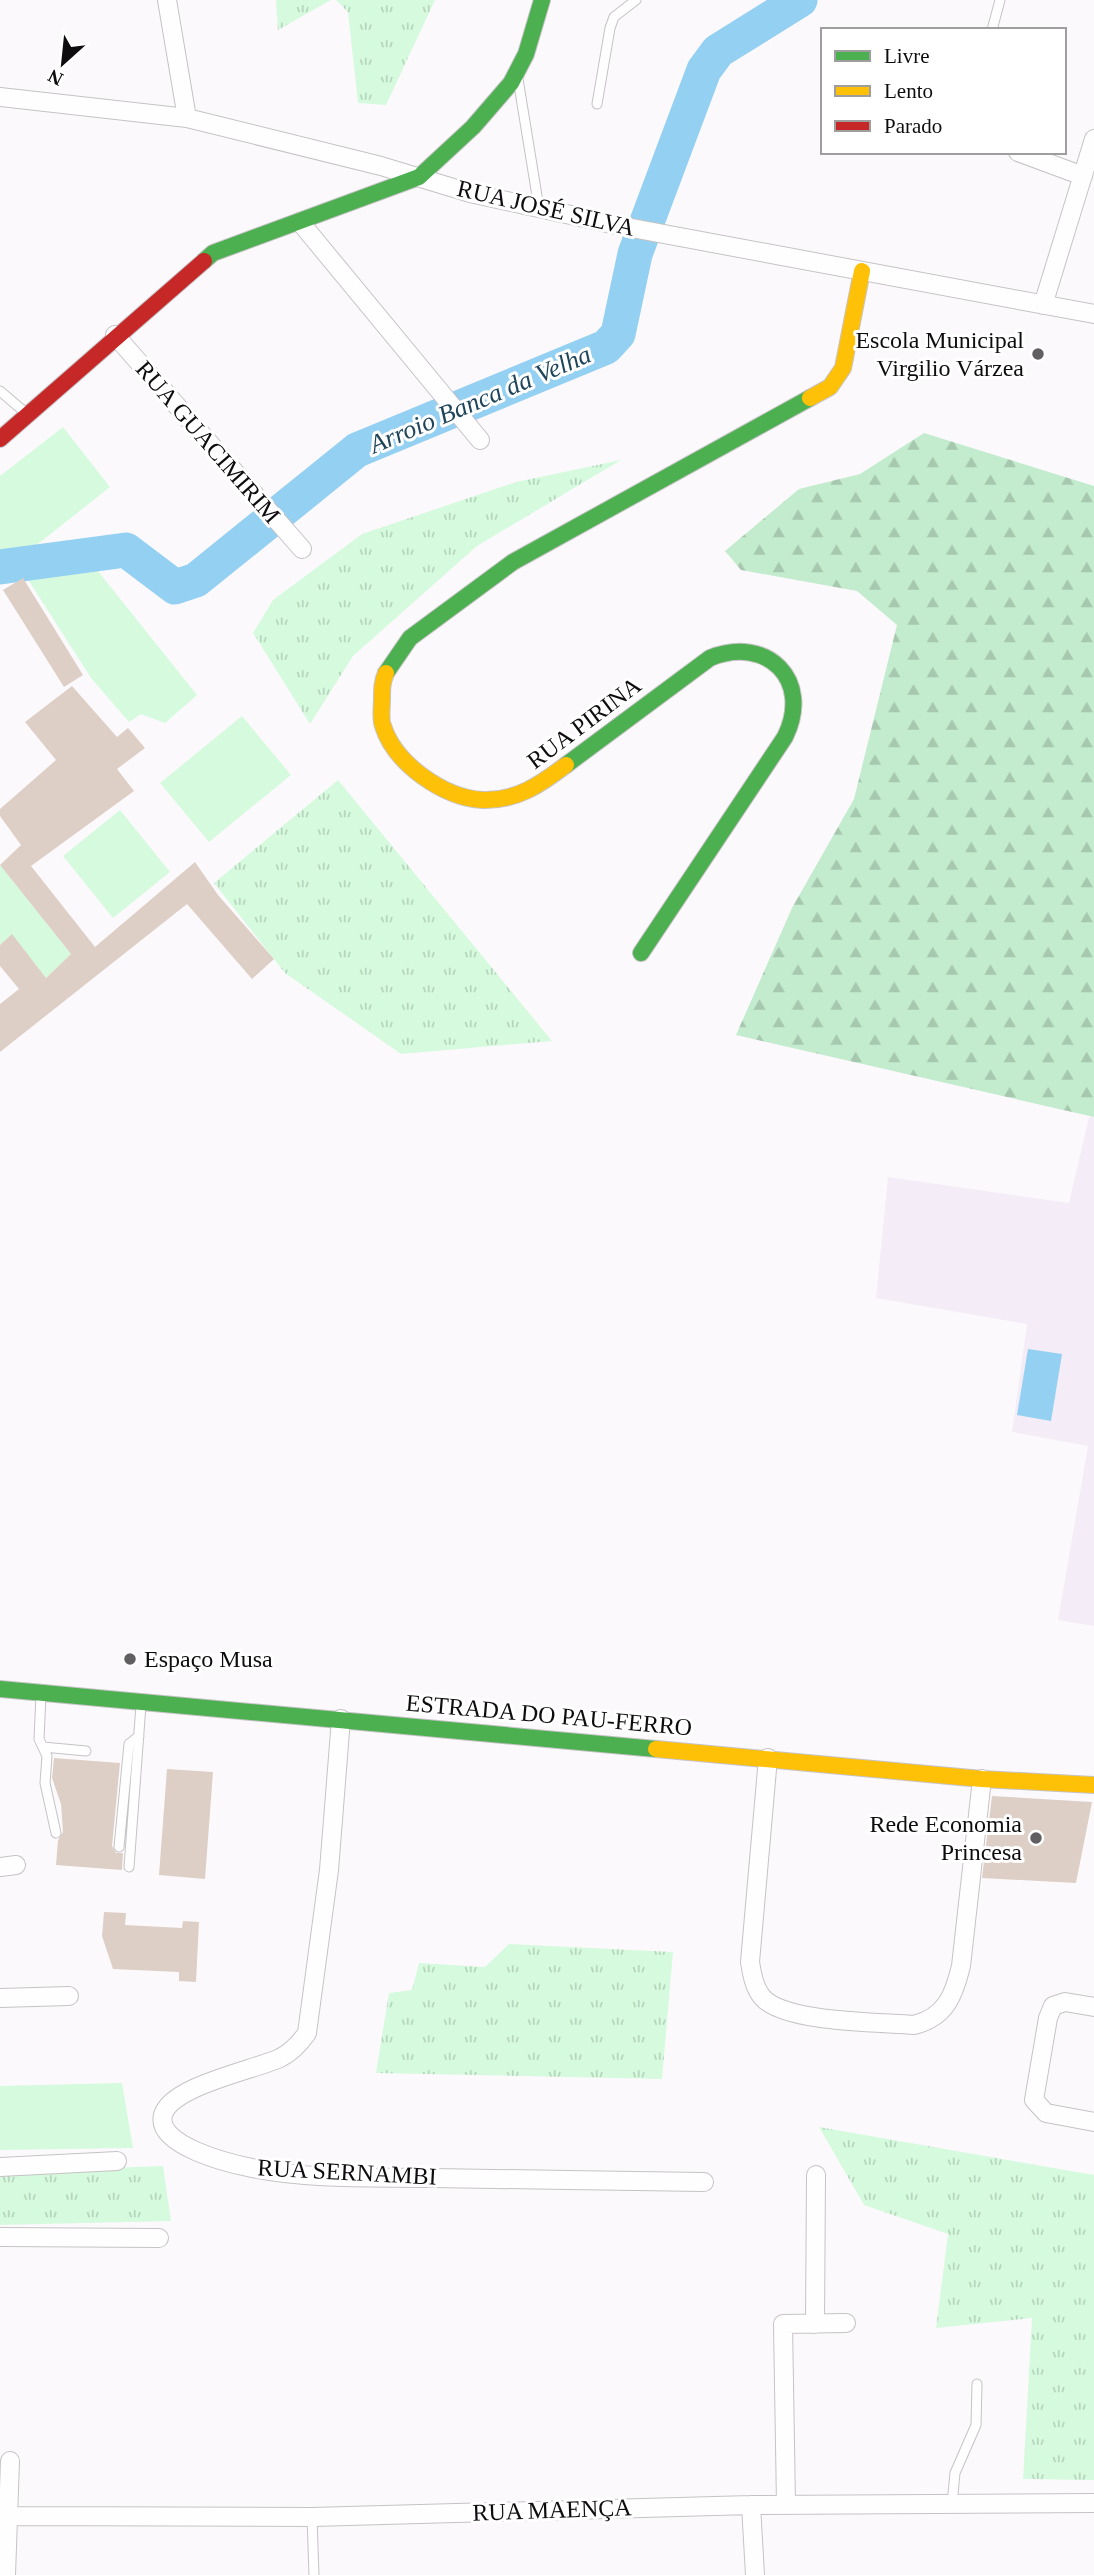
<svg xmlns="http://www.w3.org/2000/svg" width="1094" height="2575" viewBox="0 0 1094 2575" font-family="'Times New Roman',serif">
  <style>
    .built { fill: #f4ecf6 }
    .grass { fill: url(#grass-tufts) }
    .forest { fill: url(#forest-firs) }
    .green { fill: #d6fade }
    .water { fill: #93d0f2 }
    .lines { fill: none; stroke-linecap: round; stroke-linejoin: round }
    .river { stroke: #93d0f2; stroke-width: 35 }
    .building { fill: #ddcfc5 }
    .lane-casing { stroke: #c5c3c5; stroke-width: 11 }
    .street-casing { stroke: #c5c3c5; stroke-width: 20 }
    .fast-casing { stroke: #c5c3c5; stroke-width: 18 }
    .slow-casing { stroke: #c5c3c5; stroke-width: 18 }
    .jam-casing { stroke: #c5c3c5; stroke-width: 18 }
    .lane { stroke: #fffeff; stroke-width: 9 }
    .street { stroke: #fffeff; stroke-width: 18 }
    .fast { stroke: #4caf50; stroke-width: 16 }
    .slow { stroke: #ffc107; stroke-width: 16 }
    .jam { stroke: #c62828; stroke-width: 16 }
    .poi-dot { fill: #625f62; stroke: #fff; stroke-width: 2.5 }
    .labels { text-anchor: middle; stroke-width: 6; stroke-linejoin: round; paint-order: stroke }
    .street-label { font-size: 24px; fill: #0f0c0f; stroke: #fff }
    .poi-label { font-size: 24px; fill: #0f0c0f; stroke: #fff; text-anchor: end }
    .water-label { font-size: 26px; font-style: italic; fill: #1e4559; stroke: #fff }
  </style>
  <defs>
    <pattern id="grass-tufts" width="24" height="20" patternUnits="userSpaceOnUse" patternTransform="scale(1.75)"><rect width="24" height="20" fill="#d6fade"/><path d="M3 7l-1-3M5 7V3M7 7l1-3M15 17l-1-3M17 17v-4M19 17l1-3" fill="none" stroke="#b6d5bd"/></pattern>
    <pattern id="forest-firs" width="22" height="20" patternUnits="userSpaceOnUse" patternTransform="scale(1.75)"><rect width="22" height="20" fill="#c3ebcd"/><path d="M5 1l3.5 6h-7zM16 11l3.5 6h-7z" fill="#a6c8af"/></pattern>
  </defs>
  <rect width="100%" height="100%" fill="#fcf9fd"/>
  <!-- built -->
  <path class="built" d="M1089 1117H1094V1626L1058 1620 1088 1446 1012 1432 1027 1324 876 1298 888 1177 1069 1203Z"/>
  <!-- grass -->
  <path class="grass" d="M276 0H331L278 30Z
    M336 0H435L386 105 358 103 348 12Z
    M621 460 477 546 353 656 310 724 253 633 273 600 362 534 516 482Z
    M338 780 552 1041 401 1054 285 973 214 883Z
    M509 1944 673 1952 662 2079 376 2073 389 1993 412 1990 419 1963 485 1967Z
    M819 2127 1094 2175V2480L1023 2479 1032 2318 936 2328 948 2234 864 2205Z
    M163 2166 171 2221 0 2225V2172Z"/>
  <!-- forest -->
  <path class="forest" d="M924 433 1094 486V1117L736 1035 792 908 854 799 897 625 857 591 741 570 725 551 799 489 860 474Z"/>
  <!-- green -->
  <path class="green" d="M63 427 110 487 10 566 0 553V476Z
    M90 561 197 695 165 723 141 714 129 722 91 678 27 578Z
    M242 716 291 775 209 842 160 783Z
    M120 810 170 872 113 918 63 856Z
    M0 865 71 954 46 978 12 935 0 945Z
    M122 2083 133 2148 0 2150V2086Z"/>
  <!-- water -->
  <path class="water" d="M1028 1349 1062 1354 1051 1421 1017 1415Z"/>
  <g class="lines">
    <!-- river -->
    <path class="river" d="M0 567 126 550 175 587 196 580 357 450 606 347 618 334 635 254 704 70 718 51 800 0"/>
  </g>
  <!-- building -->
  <path class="building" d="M23 578 83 675 64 687 3 590Z
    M72 686 117 737 128 728 145 748 117 769 134 791 31 866 95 947 195 862 218 895 274 959 252 979 187 904 0 1052V1004L19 989 0 966V945L12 934 46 978 71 954 0 865 21 845 0 816V809L56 760 25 722Z
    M54 1758 120 1763 112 1846 116 1853H123L122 1870 56 1865 58 1840 63 1832 61 1804 52 1778Z
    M167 1769 213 1772 205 1879 159 1875Z
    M992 1796 1092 1802 1076 1883 982 1878Z
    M104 1912 126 1913 125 1925 182 1928 183 1921 199 1922 196 1982 179 1981V1972L113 1969 102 1936Z"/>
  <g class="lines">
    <defs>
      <path id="lane" d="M992 30 1000 0
        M518 79 539 208
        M597 104 610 28 614 17 636 0
        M0 391 27 414
        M41 1695 39 1739 47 1756 45 1783 56 1833
        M43 1747 86 1751
        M119 1847 129 1744 139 1736
        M129 1867 141 1705
        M952 2504 955 2473 976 2425 977 2384
        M312 2517 314 2575"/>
      <path id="street" d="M167 0 187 118
        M0 97 187 118 381 166 470 193 621 226 1094 314
        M1018 152 1083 176
        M300 222 480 440
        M1043 305 1094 139
        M115 335 302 549
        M341 1719 329 1870 307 2033C300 2043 292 2052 280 2058 254 2070 171 2086 163 2115 155 2146 232 2164 252 2168 311 2180 373 2177 432 2178 523 2179 613 2181 704 2182
        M768 1758 750 1962C752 1974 754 1987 762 1997 784 2023 880 2022 914 2025 946 2017 954 1995 961 1966L982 1779
        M0 1867 16 1865
        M0 1998 69 1996
        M1094 2007 1065 2002 1053 2006 1048 2018 1034 2100 1046 2113 1094 2122
        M0 2167 117 2161
        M0 2237 159 2238
        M815 2324 816 2175
        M751 2505 755 2575
        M786 2505 783 2324 846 2323
        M10 2516 312 2517 751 2505 1094 2503
        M6 2575 10 2461"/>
      <path id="fast" d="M204 261 213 253 419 177 473 127 511 83 526 54 542 0
        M386 673 410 638 513 562 810 398
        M566 765 710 658C767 635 813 680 785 737L641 953
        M0 1689 656 1749"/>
      <path id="slow" d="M810 398 830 387 843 368 862 271
        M386 673C382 682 382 689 382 699 382 707 380 719 383 726 395 764 444 798 483 800 517 801 541 784 566 765
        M656 1749 982 1779 1094 1785"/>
      <path id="jam" d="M0 439 204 261"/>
    </defs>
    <!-- lane casing -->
    <use href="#lane" class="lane-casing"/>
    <!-- street casing -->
    <use href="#street" class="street-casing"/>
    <!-- fast casing -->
    <use href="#fast" class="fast-casing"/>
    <!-- slow casing -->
    <use href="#slow" class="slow-casing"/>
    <!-- jam casing -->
    <use href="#jam" class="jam-casing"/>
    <!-- lane -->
    <use href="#lane" class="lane"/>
    <!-- street -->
    <use href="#street" class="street"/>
    <!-- fast -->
    <use href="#fast" class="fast"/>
    <!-- slow -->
    <use href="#slow" class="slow"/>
    <!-- jam -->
    <use href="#jam" class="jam"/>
  </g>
  <!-- markers -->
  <g class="poi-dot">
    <circle cx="1038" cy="354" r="7"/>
    <circle cx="130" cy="1659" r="7"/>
    <circle cx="1036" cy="1838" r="7"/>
  </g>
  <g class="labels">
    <!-- street labels -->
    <g class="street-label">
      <text transform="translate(546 208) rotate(13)" y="8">RUA JOSÉ SILVA</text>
      <text transform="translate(208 442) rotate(49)" y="8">RUA GUACIMIRIM</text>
      <text transform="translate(584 723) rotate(-37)" y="8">RUA PIRINA</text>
      <text transform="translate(549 1715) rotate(5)" y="8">ESTRADA DO PAU-FERRO</text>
      <text transform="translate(347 2172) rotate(3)" y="8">RUA SERNAMBI</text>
      <text transform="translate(552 2510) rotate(-2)" y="8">RUA MAENÇA</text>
    </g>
    <!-- poi labels -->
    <g class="poi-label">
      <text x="1024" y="348">Escola Municipal<tspan x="1024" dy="28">Virgilio Várzea</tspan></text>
      <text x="144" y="1667" text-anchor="start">Espaço Musa</text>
      <text x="1022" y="1832">Rede Economia<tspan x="1022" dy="28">Princesa</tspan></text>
    </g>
    <!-- water labels -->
    <g class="water-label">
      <text transform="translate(480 399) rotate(-23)" y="9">Arroio Banca da Velha</text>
    </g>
  </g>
  <!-- legend -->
  <rect x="821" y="28" width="245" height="126" fill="#ffffff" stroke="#9f9e9f" stroke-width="2"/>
  <rect x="835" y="51" width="35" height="10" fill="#4caf50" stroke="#9f9e9f" stroke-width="2"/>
  <text x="884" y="63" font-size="21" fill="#0f0c0f">Livre</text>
  <rect x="835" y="86" width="35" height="10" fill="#ffc107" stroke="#9f9e9f" stroke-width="2"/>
  <text x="884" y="98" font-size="21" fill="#0f0c0f">Lento</text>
  <rect x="835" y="121" width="35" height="10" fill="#c62828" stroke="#9f9e9f" stroke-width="2"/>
  <text x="884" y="133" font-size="21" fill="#0f0c0f">Parado</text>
  <!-- north arrow -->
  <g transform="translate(63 63) rotate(207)" stroke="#ffffff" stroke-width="5" paint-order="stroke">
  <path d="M0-5L12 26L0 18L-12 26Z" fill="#0f0c0f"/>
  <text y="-10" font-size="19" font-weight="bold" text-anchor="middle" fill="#0f0c0f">N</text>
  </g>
</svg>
